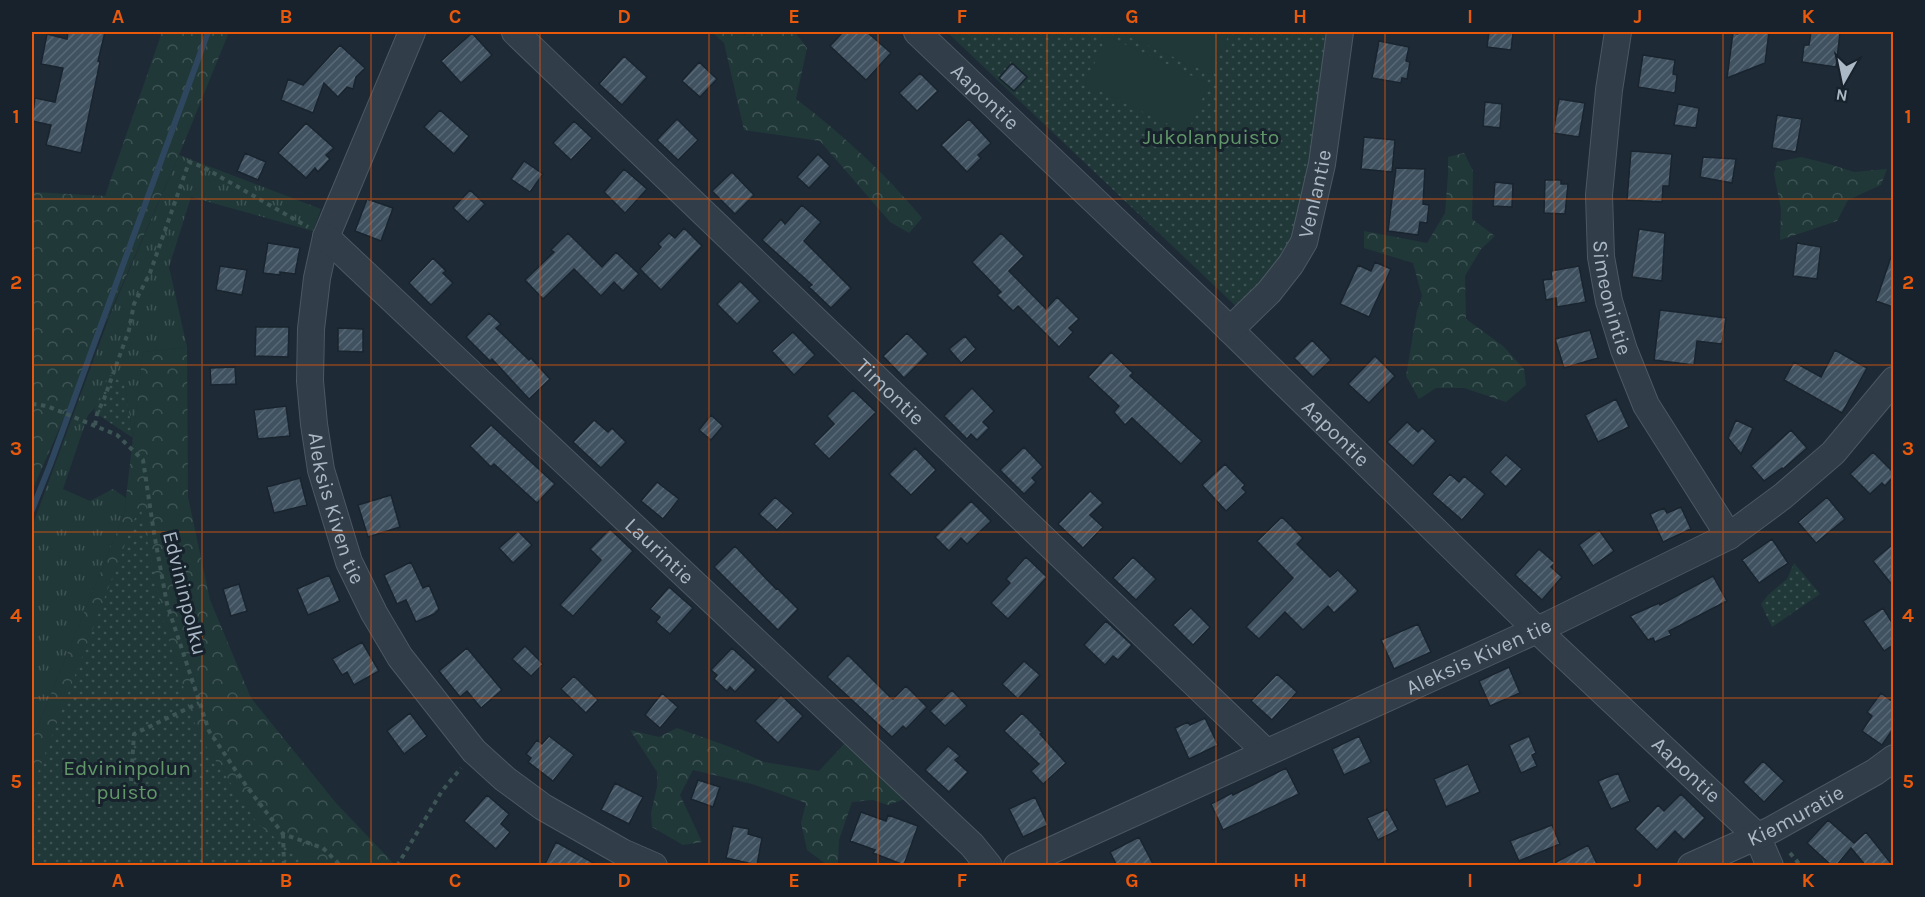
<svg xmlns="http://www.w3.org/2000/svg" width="1925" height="897" viewBox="0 0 1925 897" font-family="Karla,sans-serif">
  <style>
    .grass { fill: url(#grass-tufts) }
    .forest { fill: url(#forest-crowns) }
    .park { fill: url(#park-dots) }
    .garden { fill: #203838 }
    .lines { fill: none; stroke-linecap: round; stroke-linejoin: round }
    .stream { stroke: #2e475e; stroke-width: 6 }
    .building { fill: url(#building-hatch); stroke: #19242e; stroke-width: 1.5 }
    .minor-casing { stroke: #4c5863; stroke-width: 28 }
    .path { stroke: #3d5555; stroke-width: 4; stroke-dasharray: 4.5 4.5; stroke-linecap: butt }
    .minor { stroke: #313d48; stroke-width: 26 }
    .grid { fill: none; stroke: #e8590c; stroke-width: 1.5; stroke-opacity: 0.55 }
    .labels { text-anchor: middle; stroke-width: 6; stroke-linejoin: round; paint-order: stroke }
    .street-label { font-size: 21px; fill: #abb8c5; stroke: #17222c }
    .park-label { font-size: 21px; fill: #619668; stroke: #17222c }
    .neatline { fill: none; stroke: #e8590c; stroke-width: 2 }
    .grid-label { font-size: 20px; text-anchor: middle; font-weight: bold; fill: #e8590c }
  </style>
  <defs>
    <pattern id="grass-tufts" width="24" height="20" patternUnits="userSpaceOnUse" patternTransform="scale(1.5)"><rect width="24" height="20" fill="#203838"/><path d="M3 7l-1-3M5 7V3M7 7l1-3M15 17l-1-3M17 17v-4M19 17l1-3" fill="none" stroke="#3e5353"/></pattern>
    <pattern id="forest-crowns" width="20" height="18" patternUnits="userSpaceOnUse" patternTransform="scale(1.5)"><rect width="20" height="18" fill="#203838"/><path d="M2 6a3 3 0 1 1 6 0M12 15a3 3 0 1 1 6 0" fill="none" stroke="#3e5353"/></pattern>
    <pattern id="park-dots" width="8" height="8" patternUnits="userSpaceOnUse" patternTransform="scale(1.5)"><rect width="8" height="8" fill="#203838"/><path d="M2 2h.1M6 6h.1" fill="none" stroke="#3e5353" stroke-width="1.8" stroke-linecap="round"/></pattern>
    <pattern id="building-hatch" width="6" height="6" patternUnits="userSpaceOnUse" patternTransform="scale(1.5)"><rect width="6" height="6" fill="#405160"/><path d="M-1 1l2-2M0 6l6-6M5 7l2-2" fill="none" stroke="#596875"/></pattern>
  </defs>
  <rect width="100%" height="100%" fill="#1e2b37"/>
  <!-- grass -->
  <path class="grass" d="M179 155 321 209 313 231 191 197 169 267 187 347 143 352 133 438 124 379 88 415 63 489 90 501 113 489 126 498 124 515 32 740V527L110 315Z"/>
  <!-- forest -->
  <path class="forest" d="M162 32H229L179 155 32 491V192L105 196Z
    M712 32H740L744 35 750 32H795L807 48 796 99C842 134 885 173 922 218L909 233 890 222 820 141 744 130 724 43Z
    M1464 153 1473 171 1472 219 1495 236 1481 249 1465 276 1466 319 1503 346 1524 369 1526 385 1506 402 1464 388H1436L1419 399 1406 376 1417 311 1422 296 1413 263 1364 248V231L1427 243 1445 213 1448 174V157Z
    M1801 157 1829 164 1854 172 1887 169 1881 185 1848 200 1837 221 1780 240 1781 209 1774 174 1777 162Z
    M187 347 188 497 210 600 251 698 336 803 395 865 32 866V740L124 515 143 352Z
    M677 728 730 747 764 762 819 771 845 743 905 799 888 805 873 800 852 802 839 840 838 863 834 865H827L807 850 801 823 806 803 752 784 693 770 680 795 702 842 683 845 652 827 651 813 657 787V772L630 730 659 737Z"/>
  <!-- park -->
  <path class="park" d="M947 32H1330L1314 158 1294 237 1241 311Z
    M108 375 124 378 133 438 94 412Z
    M140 505 166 631 198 734 257 823 308 865H32V788Z
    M1794 563 1820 594 1772 627 1761 604 1768 595 1787 579Z"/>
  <!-- garden -->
  <path class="garden" d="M1118 32H1230L1211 74Z
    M1107 36 1209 84 1187 133 1085 84Z"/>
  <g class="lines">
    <!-- stream -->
    <path class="stream" d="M32 510 50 465 208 32"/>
  </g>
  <!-- building -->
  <path class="building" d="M68 32H105L98 61 100 62 81 153 46 145 51 125 32 121 35 98 55 102 63 68 41 64 47 34 67 39Z
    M843 32H867L891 53 866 80 830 46Z
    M1489 32 1513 33 1511 50 1487 47Z
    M1739 32H1769L1765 63 1727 78 1733 33 1738 34Z
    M1811 32 1840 33 1836 67 1802 62 1804 45H1809Z
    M472 33 492 55 461 83 441 61Z
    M1379 41 1409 47 1406 61 1410 62 1407 79 1402 78 1401 83 1372 78Z
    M340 45 365 68 356 77 353 89 347 87 338 97 324 83 313 113 281 100 288 79 303 85Z
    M1643 55 1675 60 1673 74 1677 75 1675 93 1638 87Z
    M624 56 647 77 622 105 599 84Z
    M699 62 717 79 700 97 682 81Z
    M1012 63 1027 77 1014 91 999 78Z
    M920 73 938 91 917 111 899 93Z
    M1559 99 1585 103 1579 137 1553 133Z
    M1485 102 1502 104 1500 128 1483 126Z
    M1678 104 1699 108 1696 128 1674 125Z
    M440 110 469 136 454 154 424 127Z
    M1777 115 1802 119 1796 152 1772 148Z
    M677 119 698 140 678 160 657 140Z
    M969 119 991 143 978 155 981 158 967 172 941 145Z
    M574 121 592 138 571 160 553 143Z
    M306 123 334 148 326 155 330 159 318 172 315 168 306 178 278 153Z
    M1364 137 1395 140 1392 172 1361 169Z
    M1631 151 1672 154 1669 186H1663L1662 202 1627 200Z
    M245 153 266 162 258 180 237 171Z
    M818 154 830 166 809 188 797 177Z
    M1703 157 1736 159 1732 183 1700 177Z
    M524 161 543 174 530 192 511 179Z
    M1396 168 1425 169 1423 204 1429 205 1427 223 1420 222 1418 235 1388 231Z
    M624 169 647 189 625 213 604 192Z
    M732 172 754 195 735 214 712 191Z
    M1545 180H1561V184H1568L1565 214 1544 213Z
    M1495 182 1513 184 1512 207 1493 206Z
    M470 190 485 204 468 222 453 208Z
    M367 199 393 208 381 241 355 231Z
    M802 205 821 222 804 241 851 288 831 308 809 287 812 285 762 240 781 219 785 224Z
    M684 228 702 246 661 290 640 269 661 247 658 244 669 233 675 238Z
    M1639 229 1665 233 1662 281 1632 277Z
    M568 233 602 267 616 252 639 274 623 291 614 282 601 296 574 269 543 299 525 280 554 252 551 250Z
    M1001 233 1024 256 1009 271 1046 309 1057 297 1079 319 1069 328 1073 332 1059 347 1018 306 1013 311 997 295 1001 292 972 262Z
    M268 243 300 248 295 274 280 272V275L263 273Z
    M1797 243 1821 247 1817 279 1793 276Z
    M1891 257 1893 258V307L1876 301Z
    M433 258 446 271 443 273 453 283 431 305 409 283Z
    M1375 262 1391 269 1369 317 1340 304 1358 265 1371 271Z
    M220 266 247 270 242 295 216 290Z
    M1579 266 1586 302 1557 307 1556 298 1546 300 1543 280 1552 279 1551 271Z
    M740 281 760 301 737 324 717 304Z
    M1660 310 1726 318 1722 344 1697 341 1694 365 1654 360Z
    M489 313 501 324 496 328 529 360 531 358 550 379 529 399 492 359 490 361 466 337Z
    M256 327H289L288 357 255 356Z
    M338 328 363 329V352L338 351Z
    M1590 330 1598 358 1564 368 1555 339Z
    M793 332 815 355 794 375 772 351Z
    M907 333 928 354 904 378 883 356Z
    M965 336 976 349 961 363 949 349Z
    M1312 340 1331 360 1313 377 1294 358Z
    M1835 350 1867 368 1842 413 1784 380 1794 362 1821 377Z
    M1111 352 1133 373 1130 376 1202 441 1181 464 1132 418 1125 425 1114 412 1119 406 1088 377Z
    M1375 356 1395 376 1369 403 1348 384Z
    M235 367 236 384 211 385 210 368Z
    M972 388 994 411 983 422 989 428 977 440 971 434 967 439 944 416Z
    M853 390 876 412 829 459 814 444 834 424 827 416Z
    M1616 399 1629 427 1598 442 1585 415Z
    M286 406 290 436 258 439 254 410Z
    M711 415 723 426 711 440 699 430Z
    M594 420 608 432 612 428 626 442 601 468 573 442Z
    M1736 420 1753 428 1741 454 1728 438Z
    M1407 422 1418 432 1422 428 1436 441 1413 466 1387 442Z
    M491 425 555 484 537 503 494 464 491 467 470 446Z
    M1791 430 1807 448 1783 469 1782 468 1764 481 1751 466Z
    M1024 447 1043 467 1032 478 1036 482 1024 494 1000 470Z
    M915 448 936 470 911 495 889 474Z
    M1873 452 1893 472V477L1885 486 1882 483 1870 494 1850 474Z
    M1506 455 1522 469 1506 487 1490 472Z
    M1225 464 1245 485 1242 488 1246 492 1226 511 1202 485Z
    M1450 474 1459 482 1464 476 1485 494 1462 520 1432 494Z
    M300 478 307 505 274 513 267 487Z
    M657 482 679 499 663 519 641 501Z
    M1090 491 1103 503 1090 515 1103 527 1083 548 1058 524Z
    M391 495 400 527 368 537 358 505Z
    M775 497 793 513 777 530 759 514Z
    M1827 497 1845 519 1816 543 1798 522Z
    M971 501 991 521 967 544 961 538 949 551 935 537Z
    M1681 507 1691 529 1663 542 1650 514 1664 508 1667 513Z
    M1282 517 1303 538 1297 544 1330 577 1338 570 1358 591 1334 613 1328 606 1303 630 1285 612 1259 639 1246 627 1293 578 1257 541Z
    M610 529 633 551 573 616 560 605 601 560 590 549Z
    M1599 530 1614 551 1593 566 1579 545Z
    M518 531 532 545 513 563 499 548Z
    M1772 539 1788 563 1759 583 1742 560Z
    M1893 544V586L1873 561Z
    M735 546 776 589 777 588 798 609 778 630 714 567Z
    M1539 549 1555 563 1551 567 1562 577 1542 600 1515 575Z
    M1026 557 1047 577 1008 619 991 603 1010 583 1006 579Z
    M1133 557 1156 579 1136 600 1113 578Z
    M411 562 423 588 429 585 439 609 434 614 416 622 406 600 397 604 384 575Z
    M329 575 340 601 308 615 297 589Z
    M1713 576 1727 601 1669 631 1671 635 1655 642 1653 638 1648 640 1630 616 1659 603 1660 605Z
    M239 584 247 611 231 616 223 589Z
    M669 587 693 608 670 634 656 622 660 617 650 609Z
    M1191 608 1210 627 1193 645 1173 625Z
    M1883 608 1893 624V645L1884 651 1863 621Z
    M1106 621 1132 645 1118 660 1113 656 1105 665 1084 645Z
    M1418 624 1431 652 1394 669 1381 640Z
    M362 642 379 671 354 685 347 672 342 675 332 659Z
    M525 646 543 664 531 676 512 659Z
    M467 648 502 690 481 708 467 691 460 697 439 671Z
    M732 648 756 670 735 692 730 687 727 691 714 679 717 675 711 670Z
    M848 655 890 697 893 699 906 686 927 707 906 729 903 726 892 737 827 677Z
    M1024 661 1040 675 1018 699 1002 684Z
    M1509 667 1520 693 1490 706 1479 681Z
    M1277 674 1297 692 1272 720 1251 701Z
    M574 676 598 700 586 713 561 689Z
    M952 690 967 706 945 726 930 711Z
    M662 693 678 707 660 728 645 715Z
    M1881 693 1893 702V729L1882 745 1862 731 1872 716 1867 712Z
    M781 695 803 716 778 743 755 721Z
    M410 713 427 736 404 754 387 731Z
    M1022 713 1042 733 1040 734 1066 763 1043 784 1031 771 1039 764 1004 731Z
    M1205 718 1218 745 1189 759 1175 728 1188 722 1190 725Z
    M549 736 574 755 553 781 528 762 531 758 526 754 537 740 542 744Z
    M1359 736 1371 762 1344 775 1332 749Z
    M1529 736 1536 753 1532 755 1537 766 1521 773 1509 745Z
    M948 746 960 756 955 760 968 772 949 792 925 770Z
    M1763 761 1784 781 1764 802 1743 782Z
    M1468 764 1480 792 1446 807 1434 779Z
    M1286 768 1299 794 1223 830 1211 804 1232 793 1233 795Z
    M1618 773 1630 801 1611 809 1598 781Z
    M698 780 720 787 713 807 691 799Z
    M615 783 643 797 629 824 601 810Z
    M1681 794 1705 818 1684 840 1675 831 1657 850 1635 829 1658 805 1664 811Z
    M487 795 509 814 501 824 510 832 496 849 464 821Z
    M1035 797 1048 825 1023 837 1009 809Z
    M1387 809 1398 830 1378 840 1367 818Z
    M861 812 886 821 888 815 918 826 904 865 873 853 875 850 850 841Z
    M1828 820 1854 843 1866 832 1893 866H1866L1851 848 1836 866H1832L1807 843Z
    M1552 825 1560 844 1519 861 1510 841Z
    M733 826 749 829 748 834 762 838 757 865 726 858Z
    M1139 837 1154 866H1117L1110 852Z
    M556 842 599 866H544Z
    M1588 845 1598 866H1549Z"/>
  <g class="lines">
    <defs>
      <g id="minor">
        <path id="s1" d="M412 32 326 237 317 278 311 329 310 381 314 424 321 470 349 562 374 613 400 657 474 751 505 779 543 807 622 852 654 866"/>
        <path id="s2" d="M515 32 1266 752"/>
        <path id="s3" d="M917 32 1217 317 1537 630 1757 836 1770 866"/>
        <path id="s4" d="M1618 32 1609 90 1599 195 1601 257 1609 301 1624 350 1646 405 1729 536"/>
        <path id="s5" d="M326 237 972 845 989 866"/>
        <path id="s6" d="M1230 330 1269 292 1291 264 1304 242 1322 164 1340 32"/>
        <path id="s7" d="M1017 866 1550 624 1729 536 1783 496 1833 453 1894 380"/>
        <path id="s8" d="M1691 866 1771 830 1875 772 1894 758"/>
      </g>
    </defs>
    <!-- minor casing -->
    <use href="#minor" class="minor-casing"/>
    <!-- path -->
    <path class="path" d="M32 404 47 406 117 435 143 460 154 533 167 604 209 731 247 787 283 834 323 848 341 866
      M95 425 97 414 104 399 129 330 134 304 150 273 189 162 203 167 308 227
      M131 781 134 734 199 703
      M283 834 284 866
      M1790 853 1801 866
      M397 866 442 791 461 768"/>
    <!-- minor -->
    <use href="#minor" class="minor"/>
  </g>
  <!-- grid -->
  <path class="grid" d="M202 32V866M371 32V866M540 32V866M709 32V866M878 32V866M1047 32V866M1216 32V866M1385 32V866M1554 32V866M1723 32V866M32 199H1894M32 365H1894M32 532H1894M32 698H1894"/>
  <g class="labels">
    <!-- street labels -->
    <g class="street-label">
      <text dy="7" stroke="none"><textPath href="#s3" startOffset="94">Aapontie</textPath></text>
      <text dy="7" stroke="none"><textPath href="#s6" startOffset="165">Venlantie</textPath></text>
      <text dy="7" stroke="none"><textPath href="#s4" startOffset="268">Simeonintie</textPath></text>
      <text dy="7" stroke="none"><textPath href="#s2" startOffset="520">Timontie</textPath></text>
      <text dy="7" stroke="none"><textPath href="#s3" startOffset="580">Aapontie</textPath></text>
      <text dy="7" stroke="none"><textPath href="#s1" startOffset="498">Aleksis Kiven tie</textPath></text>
      <text dy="7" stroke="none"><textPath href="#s5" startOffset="458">Laurintie</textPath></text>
      <text transform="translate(185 593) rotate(76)" y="7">Edvininpolku</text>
      <text dy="7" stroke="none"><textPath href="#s7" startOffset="507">Aleksis Kiven tie</textPath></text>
      <text dy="7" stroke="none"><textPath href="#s3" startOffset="1066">Aapontie</textPath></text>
      <text dy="7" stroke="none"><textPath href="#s8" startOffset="116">Kiemuratie</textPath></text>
    </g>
    <!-- park labels -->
    <g class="park-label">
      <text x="1211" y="144">Jukolanpuisto</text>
      <text x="127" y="775">Edvininpolun<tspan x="127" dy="24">puisto</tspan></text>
    </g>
  </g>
  <!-- border -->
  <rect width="1925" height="897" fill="none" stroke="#17222c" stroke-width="66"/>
  <!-- north arrow -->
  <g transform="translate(1844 81) rotate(189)" stroke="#17222c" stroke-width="4.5" paint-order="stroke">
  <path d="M0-4.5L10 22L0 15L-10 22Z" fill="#abb8c5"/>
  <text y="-9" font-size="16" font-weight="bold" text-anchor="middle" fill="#abb8c5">N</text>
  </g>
  <rect x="33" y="33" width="1859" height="831" class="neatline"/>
  <g class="grid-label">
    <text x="118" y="23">A</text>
    <text x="286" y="23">B</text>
    <text x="455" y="23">C</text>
    <text x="624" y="23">D</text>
    <text x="794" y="23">E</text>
    <text x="962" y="23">F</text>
    <text x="1132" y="23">G</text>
    <text x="1300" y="23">H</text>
    <text x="1470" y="23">I</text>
    <text x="1638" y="23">J</text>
    <text x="1808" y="23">K</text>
    <text x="16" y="123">1</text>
    <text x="1908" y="123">1</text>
    <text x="16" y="289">2</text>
    <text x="1908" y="289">2</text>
    <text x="16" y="455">3</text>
    <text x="1908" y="455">3</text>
    <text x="16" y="622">4</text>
    <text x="1908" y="622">4</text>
    <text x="16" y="788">5</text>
    <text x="1908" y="788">5</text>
    <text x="118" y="887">A</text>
    <text x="286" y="887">B</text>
    <text x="455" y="887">C</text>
    <text x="624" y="887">D</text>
    <text x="794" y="887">E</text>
    <text x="962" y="887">F</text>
    <text x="1132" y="887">G</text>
    <text x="1300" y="887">H</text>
    <text x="1470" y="887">I</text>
    <text x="1638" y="887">J</text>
    <text x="1808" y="887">K</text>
  </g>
</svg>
